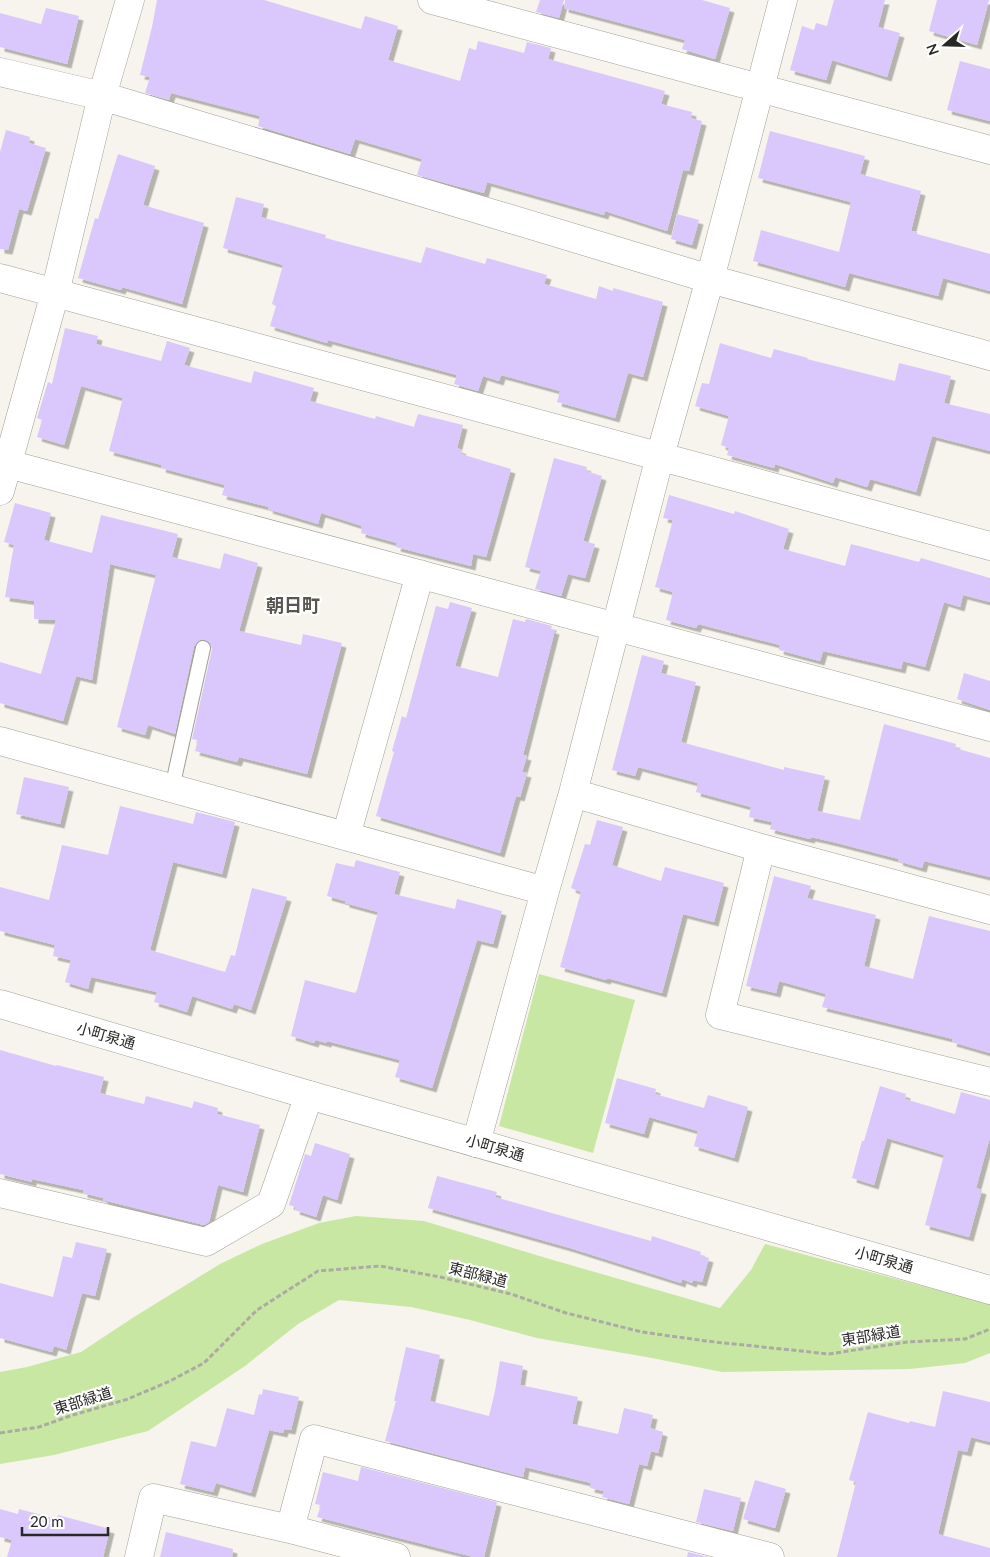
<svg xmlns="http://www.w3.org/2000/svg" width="990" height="1557" viewBox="0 0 990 1557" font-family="Lato,'Noto Sans JP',sans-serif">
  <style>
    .green { fill: #c7e7a3 }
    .building { fill: #dac8fd; filter: url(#shadow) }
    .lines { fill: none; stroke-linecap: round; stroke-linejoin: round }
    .service-casing { stroke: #a09f97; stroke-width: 16 }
    .minor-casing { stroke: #a09f97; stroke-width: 29 }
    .tertiary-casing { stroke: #a09f97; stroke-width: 29 }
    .path { stroke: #acaaa4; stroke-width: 3; stroke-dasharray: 5 2.5; stroke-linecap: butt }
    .service { stroke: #fff; stroke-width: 14 }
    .minor { stroke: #fff; stroke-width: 28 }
    .tertiary { stroke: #fff; stroke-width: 28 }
    .labels { text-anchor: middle; stroke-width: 4.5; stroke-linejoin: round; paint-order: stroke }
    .street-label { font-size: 15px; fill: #282825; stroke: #fff }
    .quarter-label { font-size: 18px; font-weight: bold; fill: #585650; stroke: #fff }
  </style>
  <defs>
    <filter id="shadow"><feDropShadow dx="4.5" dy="4.5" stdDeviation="0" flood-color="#0004"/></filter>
  </defs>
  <rect width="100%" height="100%" fill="#f6f4ec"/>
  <!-- green -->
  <path class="green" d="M539 974 635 1000 593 1153 499 1126Z
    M356 1216 424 1221 546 1258 720 1308 751 1270 765 1244 990 1304V1353L965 1363 910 1369 722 1372 652 1358 537 1338 470 1320 411 1307 339 1300 298 1324 245 1366 148 1431 54 1455 0 1464V1372L27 1367 81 1352 134 1317 220 1264 262 1244 319 1223Z"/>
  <!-- building -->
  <path class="building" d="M157 0H264L361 29 365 16 398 26 388 60 460 81 469 48 476 50 478 41 524 53 527 42 551 48 548 59 665 91 661 104 692 112 691 118 702 121 689 171 683 170 667 231 605 211 604 215 487 182 484 193 449 184 417 175 422 159 355 139 350 154 258 126 260 116 171 93 169 100 145 93 150 77 140 75 152 27Z
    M540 0H564L559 18 536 12Z
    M565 0H702L730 8 715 59 682 49 685 40 564 8Z
    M834 0H885L878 27 900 33 887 77 832 60 826 80 790 70 802 26 814 30 816 23 827 26Z
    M937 0H989L977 45 929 31Z
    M46 8 79 16 67 64 0 47V13L41 24Z
    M960 61 990 69V121L947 110Z
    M6 130 30 137 29 143 46 148 27 211 19 209 8 250 0 249V152Z
    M770 131 865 156 860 174 921 191 911 231 917 232V234L990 254V291L943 278 938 296 849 273 845 287 753 261 761 230 839 252 851 202 758 178Z
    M118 154 155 166 143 205 204 223 182 304 122 287 121 290 78 278 95 218 98 219Z
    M236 197 264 204 261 217 326 235 325 238 421 263 426 247 485 264 487 258 547 275 544 284 596 299 599 286 613 291V288L663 302 643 377 628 373 615 418 557 402 560 391 501 375 499 381 483 376 478 391 454 384 457 375 328 340 327 343 270 326 276 306 272 304 283 265 223 248Z
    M677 214 699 220 692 245 671 239Z
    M65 328 98 336 96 344 161 361 167 341 190 348 184 365 251 383 254 371 314 388 310 401 375 419 376 416 414 427 418 414 463 425 457 448 462 450 461 454 511 469 486 557 473 554 471 566 396 547 397 543 361 533 362 526 321 513 318 524 268 509 269 507 222 495 225 485 161 468 162 465 109 451 123 398 81 386 64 445 37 437 42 420 37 418 48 382 52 384Z
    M720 343 771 358 774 349 808 358 807 359 895 381 899 363 951 376 944 403 990 414V451L932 436 916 492 870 479 867 487 835 477 833 483 775 464 774 468 727 455 729 448 721 445 729 416 695 406 702 383 709 384Z
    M554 458 587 467 586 471 602 476 583 541 595 544 585 578 568 574 561 596 535 589 541 571 525 567Z
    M669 495 734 514 735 511 789 529 783 549 845 566 851 544 919 562 921 558 990 578V602L963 595 960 607 944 602 925 667 903 661 901 669 823 651 820 661 779 650 780 645 698 624 696 628 666 620 673 592 655 587 673 520 663 518Z
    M15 503 51 513 44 540 92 553 101 515 178 534 172 557 220 569 224 553 258 563 239 631 301 645 303 634 342 643 307 774 239 757 237 762 195 751 198 740 192 739 212 649 209 642 205 640H200L194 646 175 734 148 725 145 735 117 727 156 575 110 564 92 680 76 676 63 721 0 703V662L41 674 56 620 34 619V601L5 597 14 545 4 542Z
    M450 602 472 608 455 666 498 677 513 619 525 622 526 619 552 626 551 629 555 630 523 755 527 756 522 772 527 773 520 797 516 796 500 853 376 816 394 752 392 751 402 716 406 718 436 606 448 609Z
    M642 655 664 661 661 673 696 682 681 742 784 770V767L825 776 817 811 860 820 884 724 956 744 955 748 990 758V877L924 861 922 868 898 861 899 859 833 842 811 837 810 839 770 829 772 822 749 817 751 807 696 792 698 783 638 767 635 776 612 770Z
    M964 673 990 681V710L957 699Z
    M24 777 69 787 60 824 16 814Z
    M120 806 193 824 196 812 235 822 222 874 173 862 150 950 225 972 231 955 235 956 252 888 287 897 251 1010 234 1004 232 1009 192 996 187 1012 154 1002 157 992 91 977 88 989 65 982 71 960 53 956 55 945 0 931V887L49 900 62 845 108 855Z
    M597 820 623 827 612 865 661 881 665 867 724 883 714 922 683 914 662 993 607 978 606 980 560 967 581 892 571 888 585 844 590 845Z
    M356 860 400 872 394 894 455 909 457 899 502 911 493 944 477 940 432 1088 395 1077 400 1060 327 1041V1043L315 1040 314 1043 291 1036 305 980 355 993 357 990 378 912 345 903V901L327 896 336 863 354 867Z
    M774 876 811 886 807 898 876 915 864 966 913 979 929 916 990 931V1053L952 1042 953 1039 822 1007 826 994 779 981 776 993 746 986Z
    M0 1050 56 1066 57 1065 104 1077 100 1093 144 1104 146 1096 192 1108 194 1101 218 1108 217 1114 260 1125 243 1192 218 1185 209 1222 204 1225 103 1200V1198L83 1193V1190L32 1179V1182L0 1174Z
    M617 1078 656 1089 655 1094 704 1108 708 1095 748 1107 734 1158 694 1146 698 1131 649 1117 644 1134 605 1123Z
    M880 1086 906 1094 905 1099 955 1114 961 1092 990 1100V1137L976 1188 982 1190 969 1237 925 1225 944 1155 887 1138 874 1185 852 1178 862 1141H864Z
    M315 1143 350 1154 337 1200 323 1195 316 1217 295 1210 296 1207 289 1205 305 1154 311 1156Z
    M437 1176 497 1192 495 1197 651 1241 652 1236 701 1252 700 1255 709 1258 702 1282 693 1280 692 1283 682 1279 681 1283 570 1248 428 1208Z
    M76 1242 107 1249 95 1296 82 1293 66 1350 54 1346 52 1352 0 1338V1283L53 1297 63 1256 72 1258Z
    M406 1347 440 1355 430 1401 489 1416 495 1391 500 1361 523 1366 520 1385 578 1397 572 1424 618 1434 624 1408 653 1415 650 1428 663 1432 658 1453 651 1451 647 1466 639 1464 629 1504 602 1497 604 1491 590 1488 591 1483 525 1467 523 1477 385 1441 396 1401H394Z
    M263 1389 299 1397 291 1430 284 1429 283 1433 269 1430 251 1493 216 1483 213 1492 180 1484 191 1441 216 1447 227 1408 254 1415 259 1394 262 1395Z
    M943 1391 990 1402V1442L971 1437 967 1452 958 1450 938 1534 990 1548V1557H837L856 1482 849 1480 868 1412 909 1423 910 1421 935 1427Z
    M361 1467 497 1502 484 1557H474L317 1517 321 1505 315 1504 323 1472 358 1481Z
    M755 1480 786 1489 775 1528 743 1519Z
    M704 1489 741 1498 733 1531 696 1522Z
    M0 1509 18 1514 19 1509 57 1519 58 1515 110 1529 103 1557H7L12 1540 0 1537Z
    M166 1532 233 1549 232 1557H160Z
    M688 1552 708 1557H687Z"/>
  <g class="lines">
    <defs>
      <path id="service" d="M172 788 203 648"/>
      <path id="minor" d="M432 0 990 150
        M0 72 102 96 710 279 990 356
        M0 278 990 546
        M8 464 990 727
        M0 491 55 293 102 96 130 0
        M0 741 545 891
        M573 793 761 848 990 910
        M346 836 420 574
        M761 848 720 1015 990 1082
        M476 1143 545 891 573 793 660 456 710 279 783 0
        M0 1193 206 1242 271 1204 309 1095
        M290 1529 314 1439 770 1557
        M139 1557 153 1498 290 1529 396 1557"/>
      <path id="tertiary" d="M0 1004 309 1095 990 1290"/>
    </defs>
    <!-- service casing -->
    <use href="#service" class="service-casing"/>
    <!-- minor casing -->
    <use href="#minor" class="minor-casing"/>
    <!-- tertiary casing -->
    <use href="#tertiary" class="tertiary-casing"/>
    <!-- path -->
    <path class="path" d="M0 1433 39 1427 73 1415 128 1399 170 1381 204 1363 257 1310 318 1271 380 1266 440 1277 511 1294 566 1313 642 1332 706 1341 829 1354 907 1342 965 1339 990 1329"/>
    <!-- service -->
    <use href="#service" class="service"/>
    <!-- minor -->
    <use href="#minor" class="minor"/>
    <!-- tertiary -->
    <use href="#tertiary" class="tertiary"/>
  </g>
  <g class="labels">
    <!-- street labels -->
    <g class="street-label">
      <text transform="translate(106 1036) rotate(16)" y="5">小町泉通</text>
      <text transform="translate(495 1148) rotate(16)" y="5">小町泉通</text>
      <text transform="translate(884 1260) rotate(16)" y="5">小町泉通</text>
      <text transform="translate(478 1275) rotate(14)" y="5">東部緑道</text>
      <text transform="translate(871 1336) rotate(-9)" y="5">東部緑道</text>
      <text transform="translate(83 1401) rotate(-17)" y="5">東部緑道</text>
    </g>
    <!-- quarter labels -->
    <g class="quarter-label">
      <text x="293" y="612">朝日町</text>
    </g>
  </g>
  <!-- north arrow -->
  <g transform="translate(945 45) rotate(250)" stroke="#ffffff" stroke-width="4" paint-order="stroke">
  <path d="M0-4L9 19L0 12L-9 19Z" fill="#282825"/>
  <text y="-8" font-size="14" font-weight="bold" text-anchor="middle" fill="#282825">N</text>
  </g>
  <!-- scale -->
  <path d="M22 1527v8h86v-8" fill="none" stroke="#282825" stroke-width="2.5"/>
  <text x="30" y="1527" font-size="15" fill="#282825" stroke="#ffffff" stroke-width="4" paint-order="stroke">20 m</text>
</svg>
